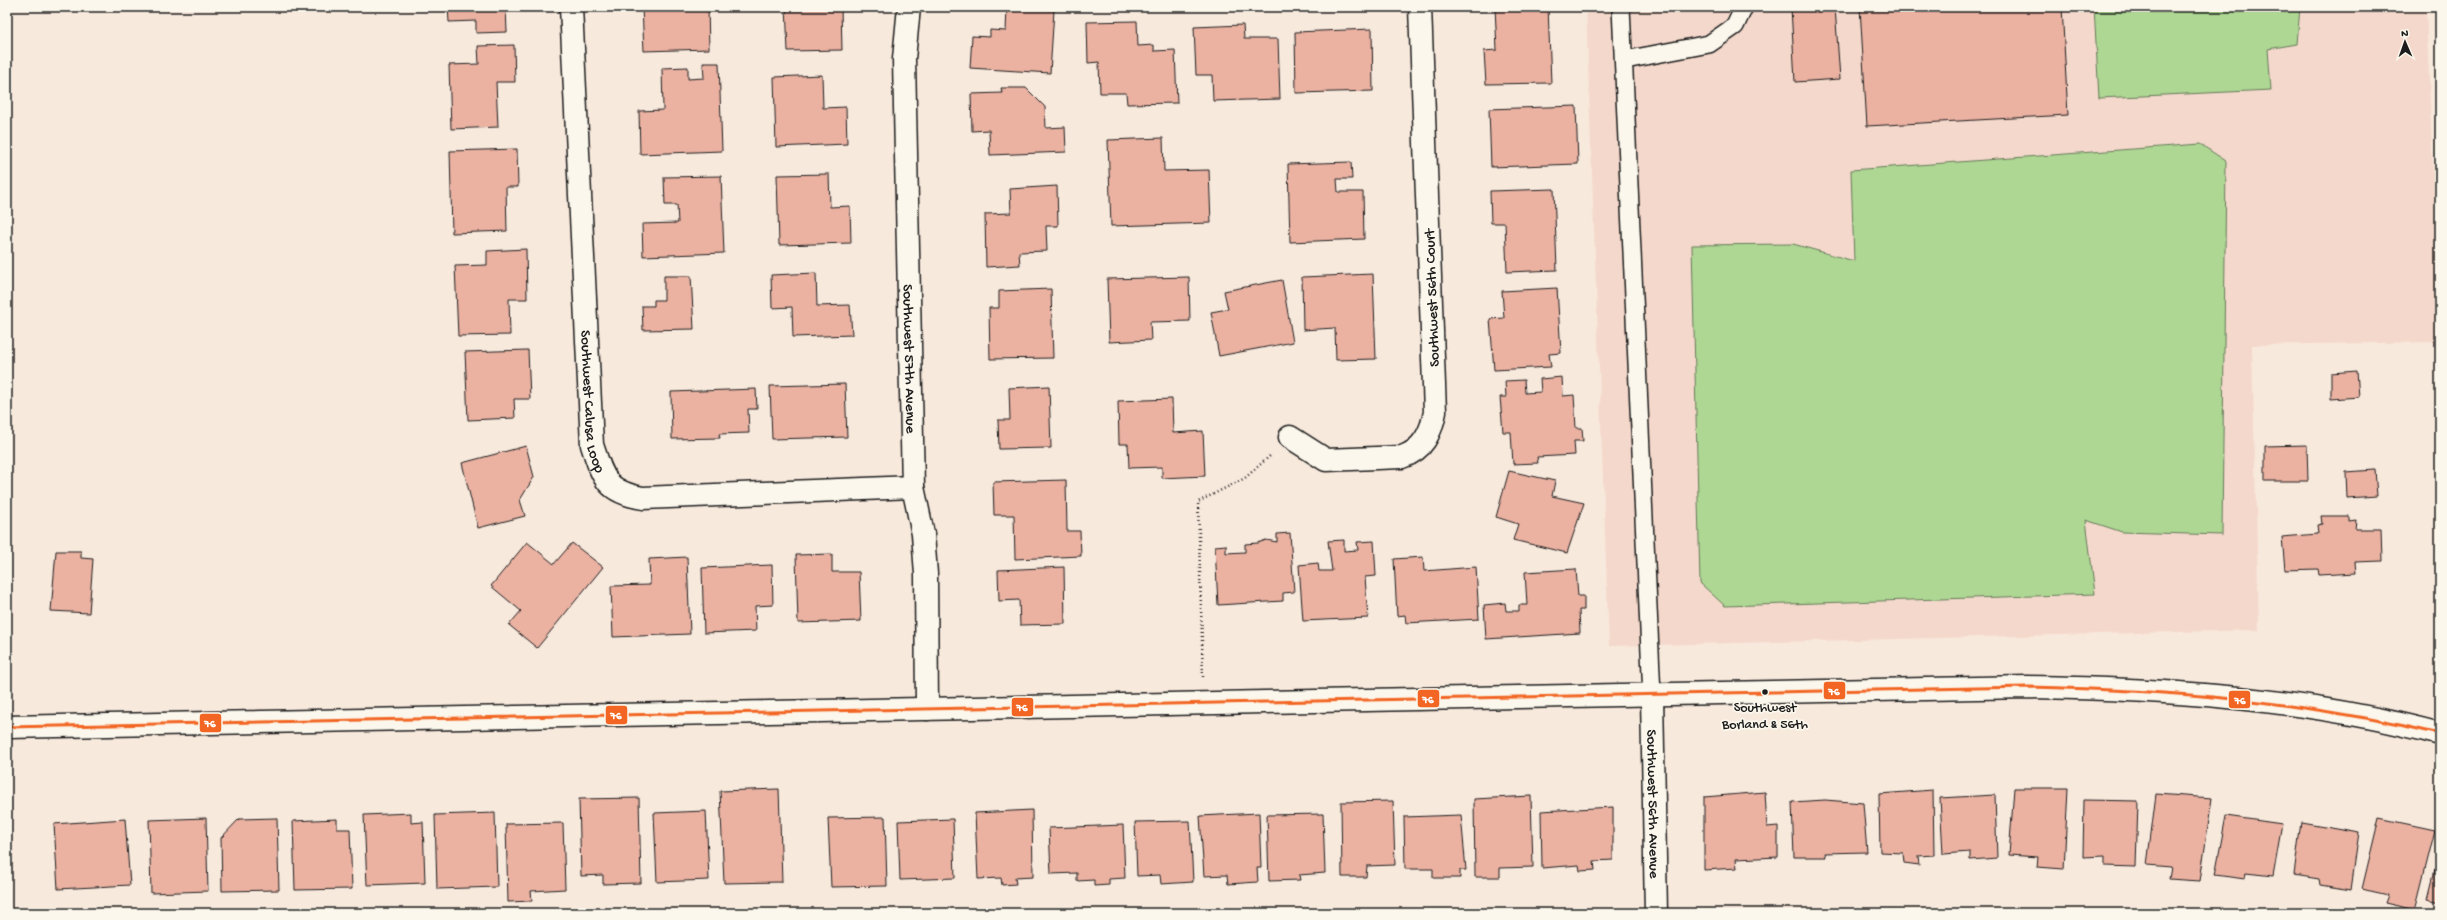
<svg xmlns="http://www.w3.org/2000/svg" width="2447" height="920" viewBox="0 0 2447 920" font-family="'Gochi Hand',sans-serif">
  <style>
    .built { fill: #f4d8cb }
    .green { fill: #aed794; stroke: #657a58 }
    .building { fill: #ebb2a2; stroke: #1c1c1c }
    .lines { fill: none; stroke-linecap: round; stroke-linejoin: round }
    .service-casing { stroke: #1c1c1c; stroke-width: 20 }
    .minor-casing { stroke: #1c1c1c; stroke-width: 25 }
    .secondary-casing { stroke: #1c1c1c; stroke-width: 25 }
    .path { stroke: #1c1c1c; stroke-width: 2.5; stroke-dasharray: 1 3; stroke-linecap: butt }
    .service { stroke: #fbf7ec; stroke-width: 17 }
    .minor { stroke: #fbf7ec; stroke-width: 22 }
    .secondary { stroke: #fbf7ec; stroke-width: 22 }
    .bus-1-casing { stroke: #fbf7ec; stroke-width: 6 }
    .bus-1 { stroke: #f26522; stroke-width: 3 }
    .bus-dot { fill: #1c1c1c; stroke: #fbf7ec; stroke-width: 1.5 }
    .labels { text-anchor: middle; stroke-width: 3.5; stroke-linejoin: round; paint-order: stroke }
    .bus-label { font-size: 14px; fill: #1c1c1c; stroke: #fbf7ec }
    .street-label { font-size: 15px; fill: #1c1c1c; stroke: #fbf7ec }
    .line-badge { stroke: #fbf7ec; stroke-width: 1.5 }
    .badge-label { font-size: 11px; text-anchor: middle; font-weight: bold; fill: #fff }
  </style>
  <rect width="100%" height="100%" fill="#f8e9dd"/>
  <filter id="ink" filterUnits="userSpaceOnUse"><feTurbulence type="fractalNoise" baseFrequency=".025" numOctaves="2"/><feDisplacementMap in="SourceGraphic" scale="8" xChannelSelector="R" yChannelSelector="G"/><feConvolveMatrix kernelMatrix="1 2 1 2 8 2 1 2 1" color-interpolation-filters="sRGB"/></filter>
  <g filter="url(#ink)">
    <!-- built -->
    <path class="built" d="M1586 7H2426L2440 342 2252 345 2259 630 1609 646Z"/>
    <!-- green -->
    <path class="green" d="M2094 7H2300L2297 44 2268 49 2271 90 2099 98Z
      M2200 144 2226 161 2222 535 2122 532 2086 520 2095 594 1725 606 1700 583 1692 245 1793 244 1854 261 1851 170Z"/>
    <!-- building -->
    <path class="building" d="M448 7H506L507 32 476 33V21L449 22Z
      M642 7H708L709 49 644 51Z
      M786 7H841L842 50 788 51Z
      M1495 7H1548L1551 83 1486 84 1484 51 1497 50Z
      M1791 7H1835L1840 79 1795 82Z
      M1860 7H2062L2068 115 1867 126Z
      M1007 8 1054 10 1050 73 970 68 972 36 990 37V30L1006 31Z
      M1137 21 1138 46 1154 45V51L1175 50 1177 103 1127 104 1126 93H1100L1099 62 1088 63 1087 22Z
      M1243 25 1244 39H1278L1280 99 1213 101 1212 75H1196L1194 27Z
      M1372 29 1373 91 1296 93 1295 32Z
      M514 45 515 82H496L498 127 451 129 449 65 479 64 478 46Z
      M703 63H719L722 151 640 154 639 111 663 110 662 68 688 67V79L704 78Z
      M822 75 823 108 846 107 847 144 776 147 774 77Z
      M1001 88H1026L1045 107 1046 128 1065 127 1066 152 990 155 989 130 972 131 971 94 1002 93Z
      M1576 106 1578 164 1491 167 1489 109Z
      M1163 138 1164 171 1209 170 1211 223 1111 226 1108 140Z
      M517 149 518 187H506L507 231 452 233 450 151Z
      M1351 162 1352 179H1337L1338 192H1363L1364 239 1290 242 1288 164Z
      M829 174 830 207 850 206 851 243 779 245 777 175Z
      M721 176 724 253 643 256 642 224 678 223 677 205H665L664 177Z
      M1057 186 1058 226H1046L1047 251 1019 252 1020 265 986 267 985 214 1011 213 1010 189Z
      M1554 189 1557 270 1507 272 1505 223H1491L1490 191Z
      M526 249 527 299H509L510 335 458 336 455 266 487 265V251Z
      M816 273 817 306 850 305 852 335 793 337 792 307 772 308 771 275Z
      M1373 274 1376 359 1336 360 1335 328 1303 330 1302 277Z
      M664 276H691L694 329 643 330 642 306H654V300H664Z
      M1189 277 1190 321 1150 322 1151 340 1109 342 1107 279Z
      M1282 280 1293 342 1219 356 1211 312 1228 309 1224 291Z
      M1557 288 1561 353 1549 354 1551 367 1494 370 1490 319 1504 318 1502 291Z
      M1051 289 1053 358 990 359 989 308H999V291Z
      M528 350 530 399H514L515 418 468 420 465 352Z
      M2357 371 2359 397 2331 399V373Z
      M1562 377 1563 396 1574 395 1576 428H1582L1583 441H1574L1575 455 1537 457 1538 463 1513 464 1511 432H1503L1500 397H1506L1505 381 1524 380 1525 393 1541 392 1540 379Z
      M845 384 847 437 772 439 770 386Z
      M1049 386 1051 448 999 449 998 420H1010L1009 388Z
      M756 389 757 409H748L749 433 719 434 720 438 672 439 671 392Z
      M1172 399 1173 433 1203 431 1205 476 1162 478V467L1129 468 1128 444H1119L1118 401Z
      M2307 445 2308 481H2265V446Z
      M526 446 534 477 520 500 525 516 478 528 462 463Z
      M2375 470 2377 496 2347 498 2346 472Z
      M1509 471 1555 481 1552 496 1584 503 1567 553 1513 540 1518 524 1496 517Z
      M1066 480 1067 531H1080L1081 556 1015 559 1014 515H994L993 482Z
      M2321 516H2349V521L2356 520 2355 529H2381L2382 561 2355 562 2356 573 2319 575 2318 569 2285 570 2282 537 2318 534 2317 525 2322 524Z
      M1290 533 1294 592 1283 593V601L1218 605 1215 546 1226 545V553L1245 552V544L1258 543 1266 540 1277 542V534Z
      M1344 540V551L1358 550 1357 542 1374 541 1376 576 1365 577 1368 618 1303 621 1299 565 1318 563 1319 571H1332L1328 541Z
      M527 542 554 564 572 543 603 567 537 648 509 625 521 611 491 586Z
      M56 551H81V558L93 559 89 613 51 611Z
      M832 554V572H859L861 621 798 623 796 555Z
      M687 557 690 634 613 637 611 586 650 585 649 559Z
      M1423 557 1424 571 1476 567 1479 619 1406 623 1405 615 1397 616 1394 559Z
      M772 565 773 605 755 606 756 631 704 633 702 568Z
      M1064 567 1065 624 1020 625 1019 600 999 601 998 570Z
      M1576 569 1578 596H1584V610H1579L1580 633 1486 639 1484 605 1505 603 1506 611H1519V605H1527L1525 572Z
      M2014 788H2068L2064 869 2037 867 2038 857 2009 855Z
      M779 789 782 882 724 883 720 791Z
      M1933 790 1934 855 1918 856 1919 865 1904 863 1903 853 1880 852 1879 794Z
      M1765 792 1767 827 1778 826V857L1736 859 1737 868 1704 870V797Z
      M2156 794 2212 798 2200 881 2169 879 2171 867 2147 865Z
      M1995 795 1997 858 1970 860V852L1943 854 1940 798Z
      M1531 796 1533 867 1500 868V877H1475L1474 799Z
      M639 798 641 883 603 884V875L581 876 579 799Z
      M1825 800 1863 803 1867 852 1825 853 1826 857H1794L1792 802Z
      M2084 800 2138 801 2136 867 2105 866V856L2083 857Z
      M1393 801 1395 865 1367 866 1366 877H1342L1341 802Z
      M1613 807V860L1594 861 1595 870 1580 871 1579 865 1542 868 1541 811Z
      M1032 810 1033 877 1015 878 1016 884 1002 885 1001 878 978 879 975 813Z
      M706 811 709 880 657 882 654 813Z
      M411 813V823L423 822 425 883 367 885 364 815Z
      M495 813 497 887 437 889 435 815Z
      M1259 813 1261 868H1257L1258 882 1228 884 1227 875 1204 876 1200 816Z
      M1323 814 1325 873 1299 875 1300 880 1269 881 1267 815Z
      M1461 815 1466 870H1460V878H1433V869H1405L1404 817Z
      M2226 816 2282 824 2273 876 2246 873 2245 879 2215 875Z
      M885 817 887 886 831 887 828 818Z
      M206 818 208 891 151 893 149 820Z
      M277 818 279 890 222 891 221 838 239 819Z
      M2379 818 2435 830 2415 910 2385 903 2388 895 2362 889Z
      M125 819 130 885 58 889 54 824Z
      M337 819V829H350L352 889 295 890 293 821Z
      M953 819 955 878 900 880 898 821Z
      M1190 821 1193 882 1161 884 1160 875 1137 876 1135 822Z
      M2301 822 2359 832 2351 890 2320 885 2319 879 2294 875Z
      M563 823 565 889 531 891 532 901 508 902 506 824Z
      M1123 825 1125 878 1109 879V885L1094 886V880L1077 881V873L1051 874 1049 828Z
      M2440 850V902L2428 899Z"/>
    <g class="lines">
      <defs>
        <path id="service" d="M1621 7 1652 696
          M1625 60 1709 44 1735 26 1744 7"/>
        <g id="minor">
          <path id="s1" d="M571 7 592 445C603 478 606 492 643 498L913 487"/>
          <path id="s2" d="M909 7 904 59 913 487 923 534 926 574 927 709"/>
          <path d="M1290 437 1326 460 1402 457C1423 450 1431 433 1435 412L1420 7"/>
          <path id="s3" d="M1652 696 1656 913"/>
        </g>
        <path id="secondary" d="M7 727 2028 687C2165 689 2307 698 2440 734"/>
      </defs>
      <!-- service casing -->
      <use href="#service" class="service-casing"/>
      <!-- minor casing -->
      <use href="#minor" class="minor-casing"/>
      <!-- secondary casing -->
      <use href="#secondary" class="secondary-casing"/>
      <!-- path -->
      <path class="path" d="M1203 677 1198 502 1245 478 1271 455"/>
      <!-- service -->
      <use href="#service" class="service"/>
      <!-- minor -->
      <use href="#minor" class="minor"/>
      <!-- secondary -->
      <use href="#secondary" class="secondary"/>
      <defs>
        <path id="bus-1" d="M7 727 2028 687C2168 690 2304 701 2440 734"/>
      </defs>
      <!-- bus-1 casing -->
      <use href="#bus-1" class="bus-1-casing"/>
      <!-- bus-1 -->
      <use href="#bus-1" class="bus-1"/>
    </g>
  </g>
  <!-- markers -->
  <circle class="bus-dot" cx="1765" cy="692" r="3.5"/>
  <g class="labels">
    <!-- bus labels -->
    <g class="bus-label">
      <text x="1765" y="711">Southwest<tspan x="1765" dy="17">Borland &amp; 56th</tspan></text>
    </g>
    <!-- street labels -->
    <g class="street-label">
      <text transform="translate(1431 298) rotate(-92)" y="5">Southwest 56th Court</text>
      <text dy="5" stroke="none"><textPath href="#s2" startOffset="352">Southwest 57th Avenue</textPath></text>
      <text dy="5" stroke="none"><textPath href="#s1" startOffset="395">Southwest Calusa Loop</textPath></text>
      <text dy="5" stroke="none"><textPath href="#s3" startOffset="108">Southwest 56th Avenue</textPath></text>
    </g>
  </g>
  <g class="line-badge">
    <rect x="1823" y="681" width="23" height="19" rx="4" fill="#f26522"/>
    <rect x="1417" y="689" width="23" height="19" rx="4" fill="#f26522"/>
    <rect x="2228" y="690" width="23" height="19" rx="4" fill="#f26522"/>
    <rect x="1011" y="697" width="23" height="20" rx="4" fill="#f26522"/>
    <rect x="605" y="705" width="23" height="20" rx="4" fill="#f26522"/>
    <rect x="199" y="713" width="23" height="20" rx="4" fill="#f26522"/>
  </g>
  <g class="badge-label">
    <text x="1834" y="695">76</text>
    <text x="1428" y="703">76</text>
    <text x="2240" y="704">76</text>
    <text x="1022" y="711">76</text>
    <text x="616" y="719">76</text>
    <text x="210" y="727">76</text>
  </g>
  <!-- margin -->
  <rect width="2447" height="920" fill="none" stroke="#fbf7ec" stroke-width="24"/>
  <rect x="12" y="12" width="2423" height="896" fill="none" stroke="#1c1c1c" stroke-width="1.5" filter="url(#ink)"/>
  <!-- north arrow -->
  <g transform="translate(2405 42) rotate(358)" stroke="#fbf7ec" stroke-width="3" paint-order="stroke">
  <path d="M0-3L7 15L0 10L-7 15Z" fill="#1c1c1c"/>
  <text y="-6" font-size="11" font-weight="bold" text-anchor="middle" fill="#1c1c1c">N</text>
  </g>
</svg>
